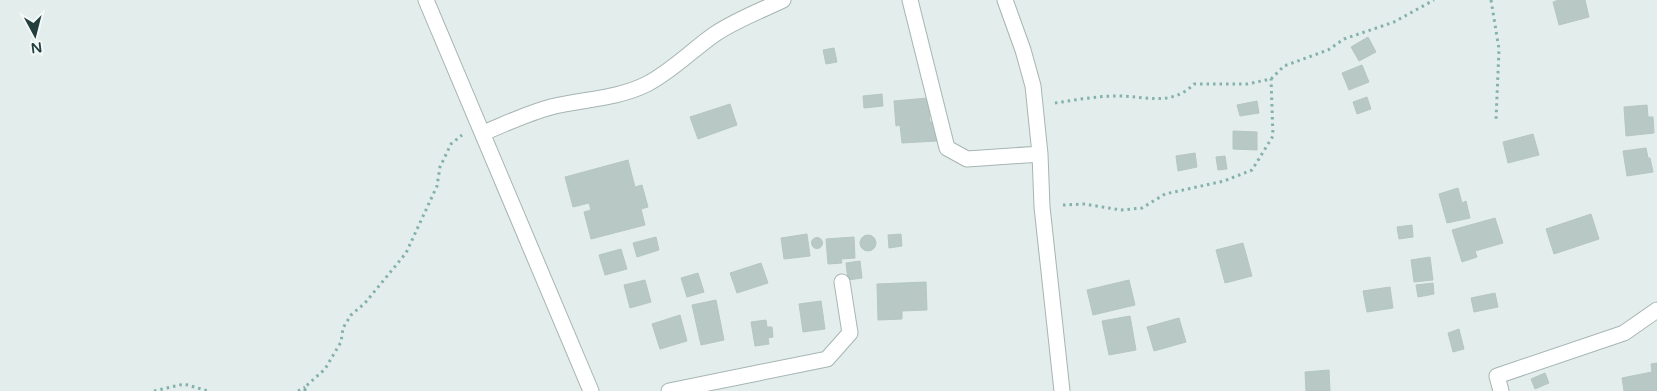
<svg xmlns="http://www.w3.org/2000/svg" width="1657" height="391" viewBox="0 0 1657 391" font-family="'Varela Round',sans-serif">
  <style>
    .building { fill: #b8c8c4; stroke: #b5c7c3 }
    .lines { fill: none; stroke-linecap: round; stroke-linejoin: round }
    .street-casing { stroke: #a6b5b3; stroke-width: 17 }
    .path { stroke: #83b1ac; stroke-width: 3; stroke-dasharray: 2.5 4; stroke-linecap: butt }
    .street { stroke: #fff; stroke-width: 15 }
  </style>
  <rect width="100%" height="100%" fill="#e3edeb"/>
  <!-- building -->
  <path class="building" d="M1559 0H1585L1589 17 1559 25 1553 2Z
    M1368 37 1376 52 1359 61 1351 47Z
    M834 48 837 62 826 64 823 50Z
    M1362 65 1369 82 1349 90 1342 73Z
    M882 94 883 106 864 108 863 96Z
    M1367 97 1371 109 1357 114 1353 102Z
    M928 98 930 122H935L937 141 902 143 900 125 896 126 894 101Z
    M1257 101 1259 113 1240 116 1237 105Z
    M730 104 737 125 698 139 690 117Z
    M1647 105 1648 117H1653L1654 133 1626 136 1624 107Z
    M1233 131 1257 132V150L1233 149Z
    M1533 134 1539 155 1508 163 1503 142Z
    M1646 148 1648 158H1650L1653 172 1627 176 1623 151Z
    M1195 153 1197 167 1178 171 1176 156Z
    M1225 156 1227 169 1218 170 1216 157Z
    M628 160 635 187 642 185 648 207 641 209 645 225 591 239 584 212 591 210 589 203 573 207 565 177Z
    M1458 188 1462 203 1466 201 1470 218 1447 223 1439 194Z
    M1591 214 1599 239 1554 254 1546 229Z
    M1495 218 1503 243 1475 251 1477 257 1462 262 1452 230Z
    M1412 225 1413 237 1399 239 1397 227Z
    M807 234 810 256 784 259 781 238Z
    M901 234 902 246 889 248 888 235Z
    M860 243a8 8 0 1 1 16 0a8 8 0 1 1-16 0Z
    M656 237 659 250 637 257 633 243Z
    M854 237 855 258 841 259 842 263 828 264 826 239Z
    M811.5 243a5.5 5.5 0 1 1 11 0a5.5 5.5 0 1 1-11 0Z
    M1243 243 1252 276 1225 283 1216 250Z
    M621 249 627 269 605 275 599 255Z
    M1430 257 1433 280 1414 282 1411 260Z
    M860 261 862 278 848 280 846 263Z
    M761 263 768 283 737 293 730 273Z
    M698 273 704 292 687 297 681 278Z
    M645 280 651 302 630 308 624 285Z
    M1129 280 1135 305 1093 315 1087 290Z
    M926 282 927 310 902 311V319L878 320 877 284Z
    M1433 283 1434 294 1418 297 1416 285Z
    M1390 287 1393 308 1367 312 1363 291Z
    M1495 293 1498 307 1474 312 1471 298Z
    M716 300 724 340 701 345 692 305Z
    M821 301 825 329 803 332 799 304Z
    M680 315 687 341 660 349 652 324Z
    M1130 316 1136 350 1109 355 1102 321Z
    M1179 318 1186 342 1154 351 1147 327Z
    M766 320 767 327H772L773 337 768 338 769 344 755 346 751 322Z
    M1459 329 1464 349 1453 352 1448 333Z
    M1657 363V391H1624L1622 378 1652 372 1651 364Z
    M1329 370 1330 391H1306L1305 372Z
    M1545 373 1549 383 1535 389 1531 379Z"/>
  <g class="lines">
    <defs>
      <path id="street" d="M426 0 591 391
        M910 0 947 148 967 159 1040 154
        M1005 0 1023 50 1033 86 1040 154 1042 207 1062 391
        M483 133C505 124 528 113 551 107 583 99 617 99 647 84 672 71 692 50 715 34 736 20 760 11 783 0
        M669 391 827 359 850 333 842 282
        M1501 391 1497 376 1624 333 1657 310"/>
    </defs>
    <!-- street casing -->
    <use href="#street" class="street-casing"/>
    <!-- path -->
    <path class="path" d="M1491 0 1499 49 1496 120
      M1055 103C1075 100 1097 96 1117 96 1146 96 1171 107 1194 84H1247L1271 79 1284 66 1328 50 1344 39 1394 22 1434 0
      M1063 205 1084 204 1121 210 1142 208 1165 194 1224 181 1252 170 1273 136 1271 79
      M154 391 184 384 208 391
      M298 391 305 387
      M305 391V387L325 369 341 342 343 328 351 315 365 303 406 253 437 186 440 167 451 144 462 135"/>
    <!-- street -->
    <use href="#street" class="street"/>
  </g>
  <!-- north arrow -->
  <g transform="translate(35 35) rotate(173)" stroke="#f4f9f8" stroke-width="4" paint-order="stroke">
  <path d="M0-4L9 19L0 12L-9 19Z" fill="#233f3d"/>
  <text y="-8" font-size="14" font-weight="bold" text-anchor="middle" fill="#233f3d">N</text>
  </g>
</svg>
